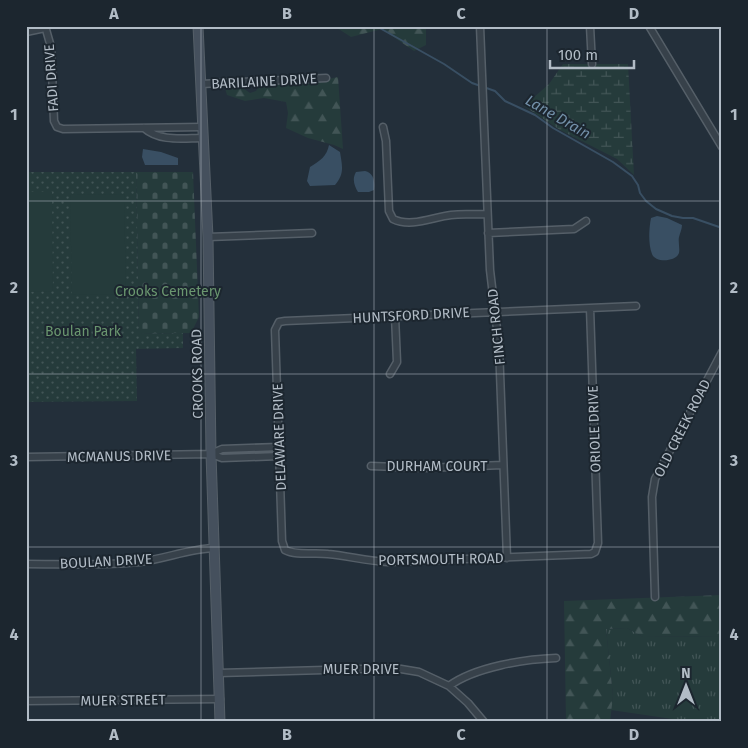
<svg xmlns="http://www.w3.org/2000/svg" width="748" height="748" viewBox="0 0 748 748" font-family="'Fira Sans',sans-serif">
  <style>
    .grass { fill: url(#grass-tufts) }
    .forest { fill: url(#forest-firs) }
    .wetland { fill: url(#wetland-marsh) }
    .cemetery { fill: url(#cemetery-stones) }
    .park { fill: url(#park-dots) }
    .pitch { fill: #253b3b }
    .water { fill: #394f63 }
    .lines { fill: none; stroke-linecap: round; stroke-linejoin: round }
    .stream { stroke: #394f63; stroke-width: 2 }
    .minor-casing { stroke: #555f68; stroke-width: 9 }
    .secondary-casing { stroke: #555f68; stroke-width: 11 }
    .minor { stroke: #37414a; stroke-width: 6 }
    .secondary { stroke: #45505d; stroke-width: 9 }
    .grid { fill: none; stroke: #b2bcc6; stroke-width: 1; stroke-opacity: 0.55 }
    .labels { text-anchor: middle; stroke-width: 4; stroke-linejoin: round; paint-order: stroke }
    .street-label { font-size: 14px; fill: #b2bcc6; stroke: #1c262f }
    .park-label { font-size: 14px; fill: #6a966f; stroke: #1c262f }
    .water-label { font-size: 15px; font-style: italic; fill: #7390a9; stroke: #1c262f }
    .neatline { fill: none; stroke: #b2bcc6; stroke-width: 2 }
    .grid-label { font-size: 16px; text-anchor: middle; font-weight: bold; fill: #b2bcc6 }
  </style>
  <defs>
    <pattern id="grass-tufts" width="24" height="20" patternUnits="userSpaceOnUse" patternTransform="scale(1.25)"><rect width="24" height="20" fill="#253b3b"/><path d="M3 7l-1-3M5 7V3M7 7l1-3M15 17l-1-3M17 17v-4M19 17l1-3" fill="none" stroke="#425556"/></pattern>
    <pattern id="forest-firs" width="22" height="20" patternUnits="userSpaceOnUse" patternTransform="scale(1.25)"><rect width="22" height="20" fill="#253b3b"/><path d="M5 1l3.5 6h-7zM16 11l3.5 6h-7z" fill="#425556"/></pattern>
    <pattern id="wetland-marsh" width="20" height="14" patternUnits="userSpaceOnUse" patternTransform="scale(1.25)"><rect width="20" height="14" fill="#253b3b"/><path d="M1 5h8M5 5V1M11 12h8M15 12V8" fill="none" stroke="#425556"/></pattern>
    <pattern id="cemetery-stones" width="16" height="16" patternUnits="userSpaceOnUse" patternTransform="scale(1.25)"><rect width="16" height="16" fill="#253b3b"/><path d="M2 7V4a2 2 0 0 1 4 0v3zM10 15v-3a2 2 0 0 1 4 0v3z" fill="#425556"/></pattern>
    <pattern id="park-dots" width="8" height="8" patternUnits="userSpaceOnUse" patternTransform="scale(1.25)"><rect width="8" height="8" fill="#253b3b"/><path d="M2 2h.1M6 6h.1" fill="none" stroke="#425556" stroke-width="1.8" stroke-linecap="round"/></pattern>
  </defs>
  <rect width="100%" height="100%" fill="#232f3a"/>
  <!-- grass -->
  <path class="grass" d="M627 628 643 637 722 636V722H693L611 710 613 696 606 629Z"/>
  <!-- forest -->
  <path class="forest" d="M334 26H426V45L414 51 382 29 351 37Z
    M338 77 343 149 334 145 308 138 286 128 288 113 286 102 264 98 245 101 227 95 224 85 237 84 250 93 256 91 261 83 317 81Z
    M722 595V636L643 637 627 628 606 629 613 696 610 722H566L564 601Z"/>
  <!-- wetland -->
  <path class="wetland" d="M563 64H628L634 175 617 159 560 130 524 106 549 84Z"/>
  <!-- cemetery -->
  <path class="cemetery" d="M136 172H193L199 317 191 333 139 334Z"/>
  <!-- park -->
  <path class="park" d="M26 172H136L139 334 183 333V348L136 349 137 401 26 402Z"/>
  <!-- pitch -->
  <path class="pitch" d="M26 192H52L53 291 26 292Z
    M124 194 126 294 72 295 70 195Z"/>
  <!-- water -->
  <path class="water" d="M329 145 340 152C342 165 345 174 335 185L310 186 307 181 310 167C320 161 327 156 329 145Z
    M143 149 161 152 178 158V165H145L142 157Z
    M365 171C374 173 375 182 374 190L369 192H358C354 185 352 179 356 172Z
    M657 216 667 218 682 225C682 229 680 233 679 237 678 242 680 248 679 253 676 262 655 263 652 254 648 244 649 228 651 218Z"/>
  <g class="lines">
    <!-- stream -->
    <path class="stream" d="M376 26 444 64 472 83 495 91 505 101 535 115 553 128 613 162 632 176 638 185 640 193 646 201 656 209 672 216 683 218H693L722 228"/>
    <defs>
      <path id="minor" d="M45 26 51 47 54 121 57 127 63 129 202 127
        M480 26 490 270 499 346 507 558
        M590 26 592 64
        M649 26 722 147
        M26 32 45 28
        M201 84 326 78
        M383 127 386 141 389 211 393 219C411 228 433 217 451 215 463 214 475 214 487 214
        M144 128C160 142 183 138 203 138
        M488 233 574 229 586 221
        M208 237 312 233
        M590 308 598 543 595 552 591 554 388 562C368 561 348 556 328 554 315 552 296 556 285 550L282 541 275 330 279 322 285 321 636 306
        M390 374 397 362 395 316
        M211 454 222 449 279 447
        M26 457 211 454 222 458 279 456
        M371 466 424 468 503 465
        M26 564C63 564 102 566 139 562 165 559 188 549 214 548
        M655 597 652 497 655 479 722 352
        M218 673 395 668 419 672 449 686C475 667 525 659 556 658
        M449 686 468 703 484 722
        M26 701 220 699"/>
      <path id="secondary" d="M198 26 208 237 211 454 220 722"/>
    </defs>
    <!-- minor casing -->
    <use href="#minor" class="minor-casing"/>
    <!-- secondary casing -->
    <use href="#secondary" class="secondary-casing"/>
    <!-- minor -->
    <use href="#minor" class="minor"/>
    <!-- secondary -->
    <use href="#secondary" class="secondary"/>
  </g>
  <!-- grid -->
  <path class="grid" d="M201 26V722M374 26V722M547 26V722M26 201H722M26 374H722M26 547H722"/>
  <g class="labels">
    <!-- street labels -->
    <g class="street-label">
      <text transform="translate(51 78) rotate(-94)" y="5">FADI DRIVE</text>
      <text transform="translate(264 81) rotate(-3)" y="5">BARILAINE DRIVE</text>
      <text transform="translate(411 315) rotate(-3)" y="5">HUNTSFORD DRIVE</text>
      <text transform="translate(496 327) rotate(-96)" y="5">FINCH ROAD</text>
      <text transform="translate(197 374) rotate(-91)" y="5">CROOKS ROAD</text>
      <text transform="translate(682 428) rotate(-63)" y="5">OLD CREEK ROAD</text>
      <text transform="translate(594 429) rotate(-92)" y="5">ORIOLE DRIVE</text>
      <text transform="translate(279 437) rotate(-92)" y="5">DELAWARE DRIVE</text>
      <text transform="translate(119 456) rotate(-1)" y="5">MCMANUS DRIVE</text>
      <text x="437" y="471">DURHAM COURT</text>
      <text transform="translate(441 559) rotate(-1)" y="5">PORTSMOUTH ROAD</text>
      <text transform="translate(106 561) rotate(-3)" y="5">BOULAN DRIVE</text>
      <text x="361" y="674">MUER DRIVE</text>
      <text transform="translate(123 700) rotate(-1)" y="5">MUER STREET</text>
    </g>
    <!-- park labels -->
    <g class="park-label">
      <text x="168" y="296">Crooks Cemetery</text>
      <text x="83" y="336">Boulan Park</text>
    </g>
    <!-- water labels -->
    <g class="water-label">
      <text transform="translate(558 117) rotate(30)" y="5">Lane Drain</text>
    </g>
  </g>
  <!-- border -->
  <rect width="748" height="748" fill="none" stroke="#1c262f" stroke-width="55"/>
  <!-- north arrow -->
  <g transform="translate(686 686)" stroke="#1c262f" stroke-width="4" paint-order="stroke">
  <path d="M0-4L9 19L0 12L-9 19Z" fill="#b2bcc6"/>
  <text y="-8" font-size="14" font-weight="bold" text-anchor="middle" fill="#b2bcc6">N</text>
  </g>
  <!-- scale -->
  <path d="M550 60v8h84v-8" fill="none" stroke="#b2bcc6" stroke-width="2.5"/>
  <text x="558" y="60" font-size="15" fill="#b2bcc6" stroke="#1c262f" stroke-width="4" paint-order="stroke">100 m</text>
  <rect x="28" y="28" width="692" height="692" class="neatline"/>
  <g class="grid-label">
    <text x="114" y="19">A</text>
    <text x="287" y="19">B</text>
    <text x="461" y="19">C</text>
    <text x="634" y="19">D</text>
    <text x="14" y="120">1</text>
    <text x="734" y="120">1</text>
    <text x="14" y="293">2</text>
    <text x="734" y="293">2</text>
    <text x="14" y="466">3</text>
    <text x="734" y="466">3</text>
    <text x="14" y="640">4</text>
    <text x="734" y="640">4</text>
    <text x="114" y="740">A</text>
    <text x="287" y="740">B</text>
    <text x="461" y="740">C</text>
    <text x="634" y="740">D</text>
  </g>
</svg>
